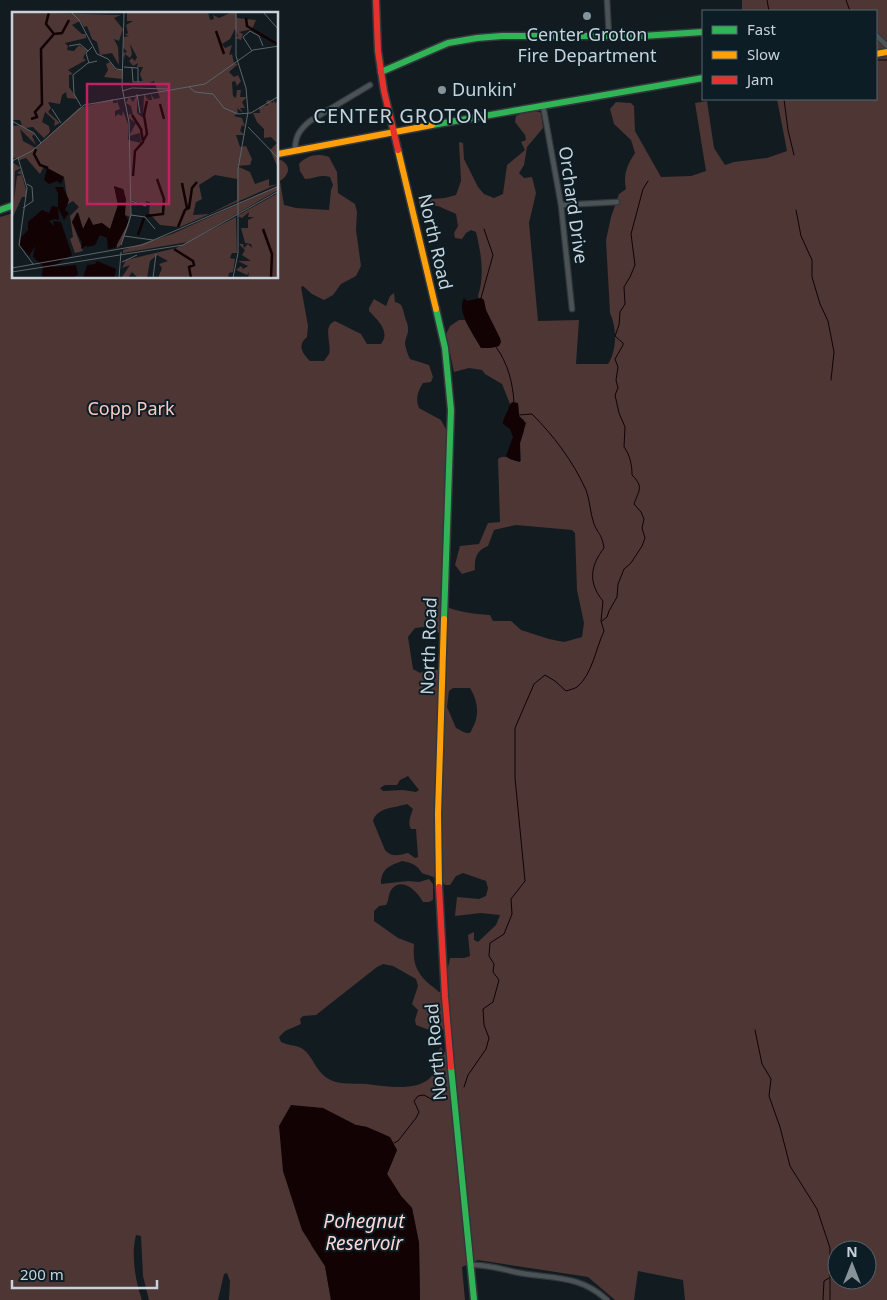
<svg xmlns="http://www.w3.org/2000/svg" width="887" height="1300" viewBox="0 0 887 1300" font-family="'Noto Sans',sans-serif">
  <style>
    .green { fill: #4d3634; fill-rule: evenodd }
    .water { fill: #120204 }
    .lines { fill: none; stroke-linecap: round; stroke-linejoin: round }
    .stream { stroke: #120204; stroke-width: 1 }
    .street-casing { stroke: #31373b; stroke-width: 7 }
    .fast-casing { stroke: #31373b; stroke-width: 9 }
    .slow-casing { stroke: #31373b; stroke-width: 9 }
    .jam-casing { stroke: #31373b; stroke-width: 9 }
    .street { stroke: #4c5357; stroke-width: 4.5 }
    .fast { stroke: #30b455; stroke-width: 6 }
    .slow { stroke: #ff9f0a; stroke-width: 6 }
    .jam { stroke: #e5322d; stroke-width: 6 }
    .poi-dot { fill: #889398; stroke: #0c1d26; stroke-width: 2 }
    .labels { text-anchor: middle; stroke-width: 4; stroke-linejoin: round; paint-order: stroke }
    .poi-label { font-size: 18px; fill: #c8d3d9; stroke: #0c1d26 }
    .street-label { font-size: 18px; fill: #c8d3d9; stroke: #0c1d26 }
    .park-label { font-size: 18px; fill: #fdc9c4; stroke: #0c1d26 }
    .water-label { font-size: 19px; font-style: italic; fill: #ffd7d3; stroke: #0c1d26 }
    .quarter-label { font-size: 20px; letter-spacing: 1px; fill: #c8d3d9; stroke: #0c1d26 }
    .inset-river { fill: none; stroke: #120204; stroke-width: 2.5 }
    .inset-road { fill: none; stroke: #5b656a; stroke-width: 1 }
    .view { fill: #c22161; fill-opacity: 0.15; stroke: #c22161; stroke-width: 2.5 }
    .inset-edge { fill: none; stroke: #c8d3d9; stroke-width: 2.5 }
  </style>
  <rect width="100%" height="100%" fill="#121b20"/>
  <!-- green -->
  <path class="green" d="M742 0H887V1300H685L683 1280 638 1271 634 1300H615L588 1277 478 1260 462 1267 465 1300H420L419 1243 412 1208 401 1196 387 1174 397 1150 367 1127 356 1125 311 1245 325 1266 331 1300H229L230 1281 227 1273 224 1274 218 1300H149L143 1276 141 1236 136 1235C131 1255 135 1280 142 1300H0V217L14 213V278H278V161L281 160C292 166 289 175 280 181L284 205 296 208 329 210 331 190 333 185 330 177C318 174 315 179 305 179L300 171 299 164C307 155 318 153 329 157L337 172 338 193 355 204 357 212 356 230 361 266 356 276 341 284 333 295 324 300 312 294 303 286 301 287 308 326 307 337C297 345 302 353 310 361H324C325 360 328 355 329 354 332 343 322 326 335 321L361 334 367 344H381C391 331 377 320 369 311V308L374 299 386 306 390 296 394 293 395 302C403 304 402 307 404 313 405 320 409 324 408 332 407 336 405 340 405 344 406 349 408 355 410 359L429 365 433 377 431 382 423 383C418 391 415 398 419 408L441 420 447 431 442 605C458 612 473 614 490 615L493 621H511L521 630 549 639 564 642 582 637 584 623 577 590 575 533 572 530 516 525 494 530 488 546C477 550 474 558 475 570L462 574 455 565 460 546 479 544 488 523 500 522 498 459C506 452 512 463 521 461L520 443 524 431V420L519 416 518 404 512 402 510 404 502 384 485 374 482 370 469 368 454 372 446 334 450 326 459 320H465L481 348H490L499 346C496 330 491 324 486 310 484 306 484 302 482 298L479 299 478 296C485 275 481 253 476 232L471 230 466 233 462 239 455 238 454 233 458 226 456 214 438 206 419 205V200L445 198 456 195 461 181 459 142 463 143 464 159 478 187 484 194 494 198 503 194 507 165 525 150 521 142 526 140 525 135 515 122 516 116C524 112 534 109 541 113L543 128 527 147 524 165 519 173 524 178 532 177 536 193 529 223 538 321 579 320 576 364H608C617 350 617 328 610 313L606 240 611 217 619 194 626 189C623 175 627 165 635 153L631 140 614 124 610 109 616 102 631 103 634 106 635 131 661 177 691 176 706 171 695 103 707 101 714 148 725 165 734 162 767 158 787 151 777 99H876V11H742ZM425 627 442 634 440 670 429 669 420 673 413 669 408 637 415 628ZM453 688H470C478 701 480 716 472 729 471 731 471 734 467 733 464 733 459 729 456 728L447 707 449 691ZM408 776 419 790 416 792 403 790 383 791 380 788 385 785H397L400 780ZM407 804 413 809C411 815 407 823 411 829H416L418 857 415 858 408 853C399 855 392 858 385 850L373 821C377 807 395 808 407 804ZM402 861C412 863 416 864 422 873 431 877 438 876 445 885H450L456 876 463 873 486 881 488 888 486 896 479 899 457 897 455 916 481 913 500 915 496 925 478 942 474 940V932L468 935 470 956 464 958H450L443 991 439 992C434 987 428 984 424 979 414 968 413 958 414 944L398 938 374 921V911L379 906 386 905C389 900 388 895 391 890 402 876 417 891 423 902H429L433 900V884L429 879 419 882 408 881 381 884C381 869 389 866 402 861ZM383 964 393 966 416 979 418 986 412 1004 418 1010 415 1020 416 1025 432 1031 437 1028 445 1030 447 1034V1056L441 1047C433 1055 440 1069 430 1078 415 1092 385 1086 367 1084 357 1083 343 1085 333 1081 314 1074 314 1053 299 1047 293 1045 287 1045 281 1042L279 1037 285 1031 301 1024 300 1019 303 1016 316 1015 377 967ZM837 1250H867V1280H837Z"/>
  <!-- water -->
  <path class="water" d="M464 298 467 301 481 298 484 300 486 310 500 338 501 342 499 346 490 348H481C474 335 456 312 464 298Z
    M513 402 518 403 519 416 526 423 520 443V462L510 459 506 456 513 437 510 429 503 424C503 417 508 413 509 406Z
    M291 1105 323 1108 356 1125 367 1127 390 1137 397 1150 387 1174 401 1196 412 1208 419 1243 420 1300H331L325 1266 302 1230 283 1171 279 1126Z"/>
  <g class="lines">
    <!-- stream -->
    <path class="stream" d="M767 0 769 11
      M846 0 850 11
      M876 60H887
      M784 99 788 130 794 155
      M796 210 801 236 812 260V277L820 304 828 321 834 352 831 380
      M481 298 493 255 484 229
      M496 347C508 363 513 384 514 403
      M602 621 607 617 609 611 617 597 618 584 624 569 631 563 642 546 645 538 642 528 644 519 641 512 634 504C639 490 644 487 632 475 632 465 630 455 624 447L625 427 619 413 615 395 618 388 616 380 618 367 615 359 623 345V343L615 336 619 325 620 312 625 304 624 287 630 277 635 265 631 234 643 189 648 181
      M755 1030 762 1064 771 1079 769 1096 780 1127 790 1166 817 1209 830 1248V1300
      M464 1087 468 1075 486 1049 489 1038 484 1025 483 1009 493 1002 499 980 493 972 494 964 489 956 490 943 504 934 512 914 511 899 525 881 515 778V728L534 684 545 675 555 681 566 691C569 690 574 689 577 687 592 675 596 648 604 631L601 621 603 601C588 583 590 566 604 548 602 534 598 534 594 524 590 513 590 500 586 490 573 461 553 435 532 414L518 415
      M394 1143 398 1141 416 1118 419 1112 414 1101 418 1096 424 1095 433 1100H445
      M823 1300 824 1281 829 1278"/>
    <defs>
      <path id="street" d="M607 0 609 37
        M876 35 887 46
        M543 105 561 205 572 309
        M295 151C295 137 299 130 310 121L370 85
        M561 205 617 202
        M471 1265C488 1264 504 1270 520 1273 554 1279 580 1275 607 1300"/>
      <path id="fast" d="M381 72 448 43 477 38 502 36H642L703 32
        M432 125 703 78
        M0 210 14 205
        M436 309 445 348 451 410 444 619
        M451 1067 474 1300"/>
      <path id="slow" d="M876 54 887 52
        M398 150 436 309
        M278 154 432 125
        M439 887 438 814 444 619"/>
      <path id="jam" d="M376 0 378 51 384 91 398 150
        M439 887 445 997 451 1067"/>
    </defs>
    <!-- street casing -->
    <use href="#street" class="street-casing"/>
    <!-- fast casing -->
    <use href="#fast" class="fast-casing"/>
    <!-- slow casing -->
    <use href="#slow" class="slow-casing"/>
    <!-- jam casing -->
    <use href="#jam" class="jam-casing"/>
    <!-- street -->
    <use href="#street" class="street"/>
    <!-- fast -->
    <use href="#fast" class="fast"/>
    <!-- slow -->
    <use href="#slow" class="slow"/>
    <!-- jam -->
    <use href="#jam" class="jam"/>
  </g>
  <!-- markers -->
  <g class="poi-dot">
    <circle cx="587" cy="16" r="5"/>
    <circle cx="442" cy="90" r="5"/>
  </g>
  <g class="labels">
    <!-- poi labels -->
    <g class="poi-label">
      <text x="587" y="41">Center Groton<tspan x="587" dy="21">Fire Department</tspan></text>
      <text x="452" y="96" text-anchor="start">Dunkin'</text>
    </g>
    <!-- street labels -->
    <g class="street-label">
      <text transform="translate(573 205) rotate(82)" y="6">Orchard Drive</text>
      <text transform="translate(435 242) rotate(77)" y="6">North Road</text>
      <text transform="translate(429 646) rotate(-88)" y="6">North Road</text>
      <text transform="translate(436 1052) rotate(-95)" y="6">North Road</text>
    </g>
    <!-- park labels -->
    <g class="park-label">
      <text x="131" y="415">Copp Park</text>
    </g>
    <!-- water labels -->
    <g class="water-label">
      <text x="364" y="1228">Pohegnut<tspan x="364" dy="22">Reservoir</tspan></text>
    </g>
    <!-- quarter labels -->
    <g class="quarter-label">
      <text x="401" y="123">CENTER GROTON</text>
    </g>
  </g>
  <!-- overview -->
  <g transform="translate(12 12)">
    <rect width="266" height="266" fill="#121b20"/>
    <path d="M0 0 109 3 102 6 111 17 107 29 102 27 106 35 107 53 100 41 88 43 85 30 80 27 75 14 72 15 68 9 60 13 70 22H74V26L53 31 56 34 55 38 62 39 67 33 75 38 71 46 74 48 56 58 61 62 57 63V75L65 87 55 86 54 80 50 83 48 92 36 90 39 96 36 100 48 111 42 114 43 109 33 100 30 110 37 114 38 120 32 126 21 115 13 116 23 122 20 124 24 133 8 117 11 129 24 136 67 96 101 87V91H105L104 86 108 97 103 99V105L106 102 110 104 111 99 116 112V128L129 131 128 121 117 124 124 111 117 106V102L121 103 119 94 114 91 117 85 121 90 125 83V101L131 106 132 82 136 88H140L139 82 142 87 148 86 142 69 132 73 128 62 131 55H125L126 51 121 54 117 49 120 46 123 49 125 45 118 32 120 42 118 46 113 42 112 47 111 41 115 40 111 35 112 25 117 24 113 23 116 21 114 13 121 9H115V0H196L198 8 202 7 201 3 207 6 220 0 224 1 225 6 244 8 240 17 227 20 231 22 229 28 223 26 226 24 223 17 218 27 210 32 213 36 220 33 217 43 220 42 222 51 226 52 217 60 222 65 226 63 229 69 225 74 223 69 220 70 221 84 224 86 225 78H229L228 85H235L230 90 233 96H228L231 101 225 96 226 101 222 104 230 106 233 115 230 113 228 119 233 123H224L228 135 234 134 240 147 238 153 225 154 238 160 243 172 257 167V174L266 172 168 215 148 213 137 201 138 190 134 189 133 193 119 188 118 189 119 203 117 213 108 234 105 236V228L116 213 118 205 113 203 112 178 102 174 106 193 98 217 90 211 81 213 77 205 71 217 65 200 60 210 71 239 63 241 58 227 61 225 58 204 67 195 61 189 56 192 52 165 32 154 28 162 14 146 8 148 0 145V114L10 113 8 108H0ZM203 163 225 167V188L197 202 181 203 184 190 190 187 187 173ZM98 50 104 58H111L110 67 92 65 96 58 94 52ZM261 87 263 91 266 89V156L258 138 265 131 259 125 252 126V117L245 110 241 101H248L247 95 256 93 254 89 257 88 261 91ZM0 150 9 156 3 159 2 188 5 164 10 163 5 161 9 158 14 178V185H10L0 207ZM266 174V178L176 230 111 241V238L160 222ZM266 181V266H236L237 260 235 263 224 258 229 254 231 257 236 254 226 249H239L230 243 233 238 227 232H231L232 236 236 232 240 236 239 232 233 231 229 216H236V208L242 205H236L237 200 230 206 225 204ZM224 205 225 241H220L218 246 223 247 221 260 217 261 216 266H146L150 256 147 252 156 249 145 243 138 249 135 266H126L120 260 116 266 110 265 118 253 110 256 114 248 164 236Z" fill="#4d3634" fill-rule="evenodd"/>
    <path d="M35 156 52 165 49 172 45 169 37 172 32 168ZM102 174 111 177 114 187 113 203 117 209 110 223 103 236 96 237 95 226 88 223 83 233 75 235V228V233L69 237 70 231 60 210 66 200 71 217 77 205 81 213 90 211 98 217 106 193ZM43 175H51L57 188 53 198 57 201 52 208 46 196 47 208 43 207 37 209 42 214 41 209 49 210 60 243 40 255 64 253 66 263 62 265 66 266H30L31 254 21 245 23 234 17 244 8 233 9 225 16 218V210L30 198 37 201 40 194 46 195V181ZM85 249 104 257 102 266H71L75 253 83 252Z" fill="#120204"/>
    <path class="inset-river" d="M37 0 34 12 42 22 50 21 57 8M234 6 235 14 265 32M204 19 212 42M148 92 152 107M120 103 129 117 131 130 123 139 121 164M19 107 25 105 23 100 30 92 29 37 42 22M131 129 135 122 132 103 135 89M24 137 22 142 28 153 36 156M170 171 175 196M134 204 151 202 152 187 145 167M166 215 173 198 177 196 180 176 185 170M251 217 260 242 259 266M126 223 132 206M162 237 181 249 182 253 177 255 179 266"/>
    <path class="inset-road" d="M59 0 67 8 85 42 96 47 104 57 111 58M251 0 267 18M57 34 68 32 76 39M240 39 231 25 238 19 247 24 251 34M77 51 74 41 80 35M112 55 126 56V70M120 56 121 70H131M177 75 183 80 201 82 212 96 226 102 239 101 267 84M110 79 120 76 157 77M125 82 128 101M69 94 62 82 61 63 76 51 85 49M40 97 49 111M0 109 22 121 29 131M236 115 267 147M6 146 15 176 7 233 21 252M0 149 20 139 72 93 193 72 241 38 267 34M119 189 134 194M11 196 21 189 20 175 15 172M119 203 133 205 143 217M112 224 141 228M109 233 119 203 117 110 110 75 112 0M110 250 125 243M0 256 130 233 267 174M0 260 171 233 267 179M107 266 109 240M141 266 144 242M221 266 226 241V157L236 100 234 76 224 44V0"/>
    <path class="view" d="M75 72H157V192H75Z"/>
    <rect width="266" height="266" class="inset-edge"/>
  </g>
  <!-- legend -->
  <rect x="702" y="10" width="175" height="90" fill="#0c1d26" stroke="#57666e"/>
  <rect x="712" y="26" width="25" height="8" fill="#30b455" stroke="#57666e"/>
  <text x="747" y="35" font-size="15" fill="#c8d3d9">Fast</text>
  <rect x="712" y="51" width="25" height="8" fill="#ff9f0a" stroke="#57666e"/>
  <text x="747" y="60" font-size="15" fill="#c8d3d9">Slow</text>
  <rect x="712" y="76" width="25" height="8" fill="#e5322d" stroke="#57666e"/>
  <text x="747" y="85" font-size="15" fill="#c8d3d9">Jam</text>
  <!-- north arrow -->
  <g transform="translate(852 1265)"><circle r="24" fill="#0c1d26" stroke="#57666e"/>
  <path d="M0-4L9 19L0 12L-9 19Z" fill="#889398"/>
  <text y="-8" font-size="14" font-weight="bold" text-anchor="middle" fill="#c8d3d9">N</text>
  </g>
  <!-- scale -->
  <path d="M12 1280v8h145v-8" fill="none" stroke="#c8d3d9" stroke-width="2.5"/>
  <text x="20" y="1280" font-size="15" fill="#c8d3d9" stroke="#0c1d26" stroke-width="4" paint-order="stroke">200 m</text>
</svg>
